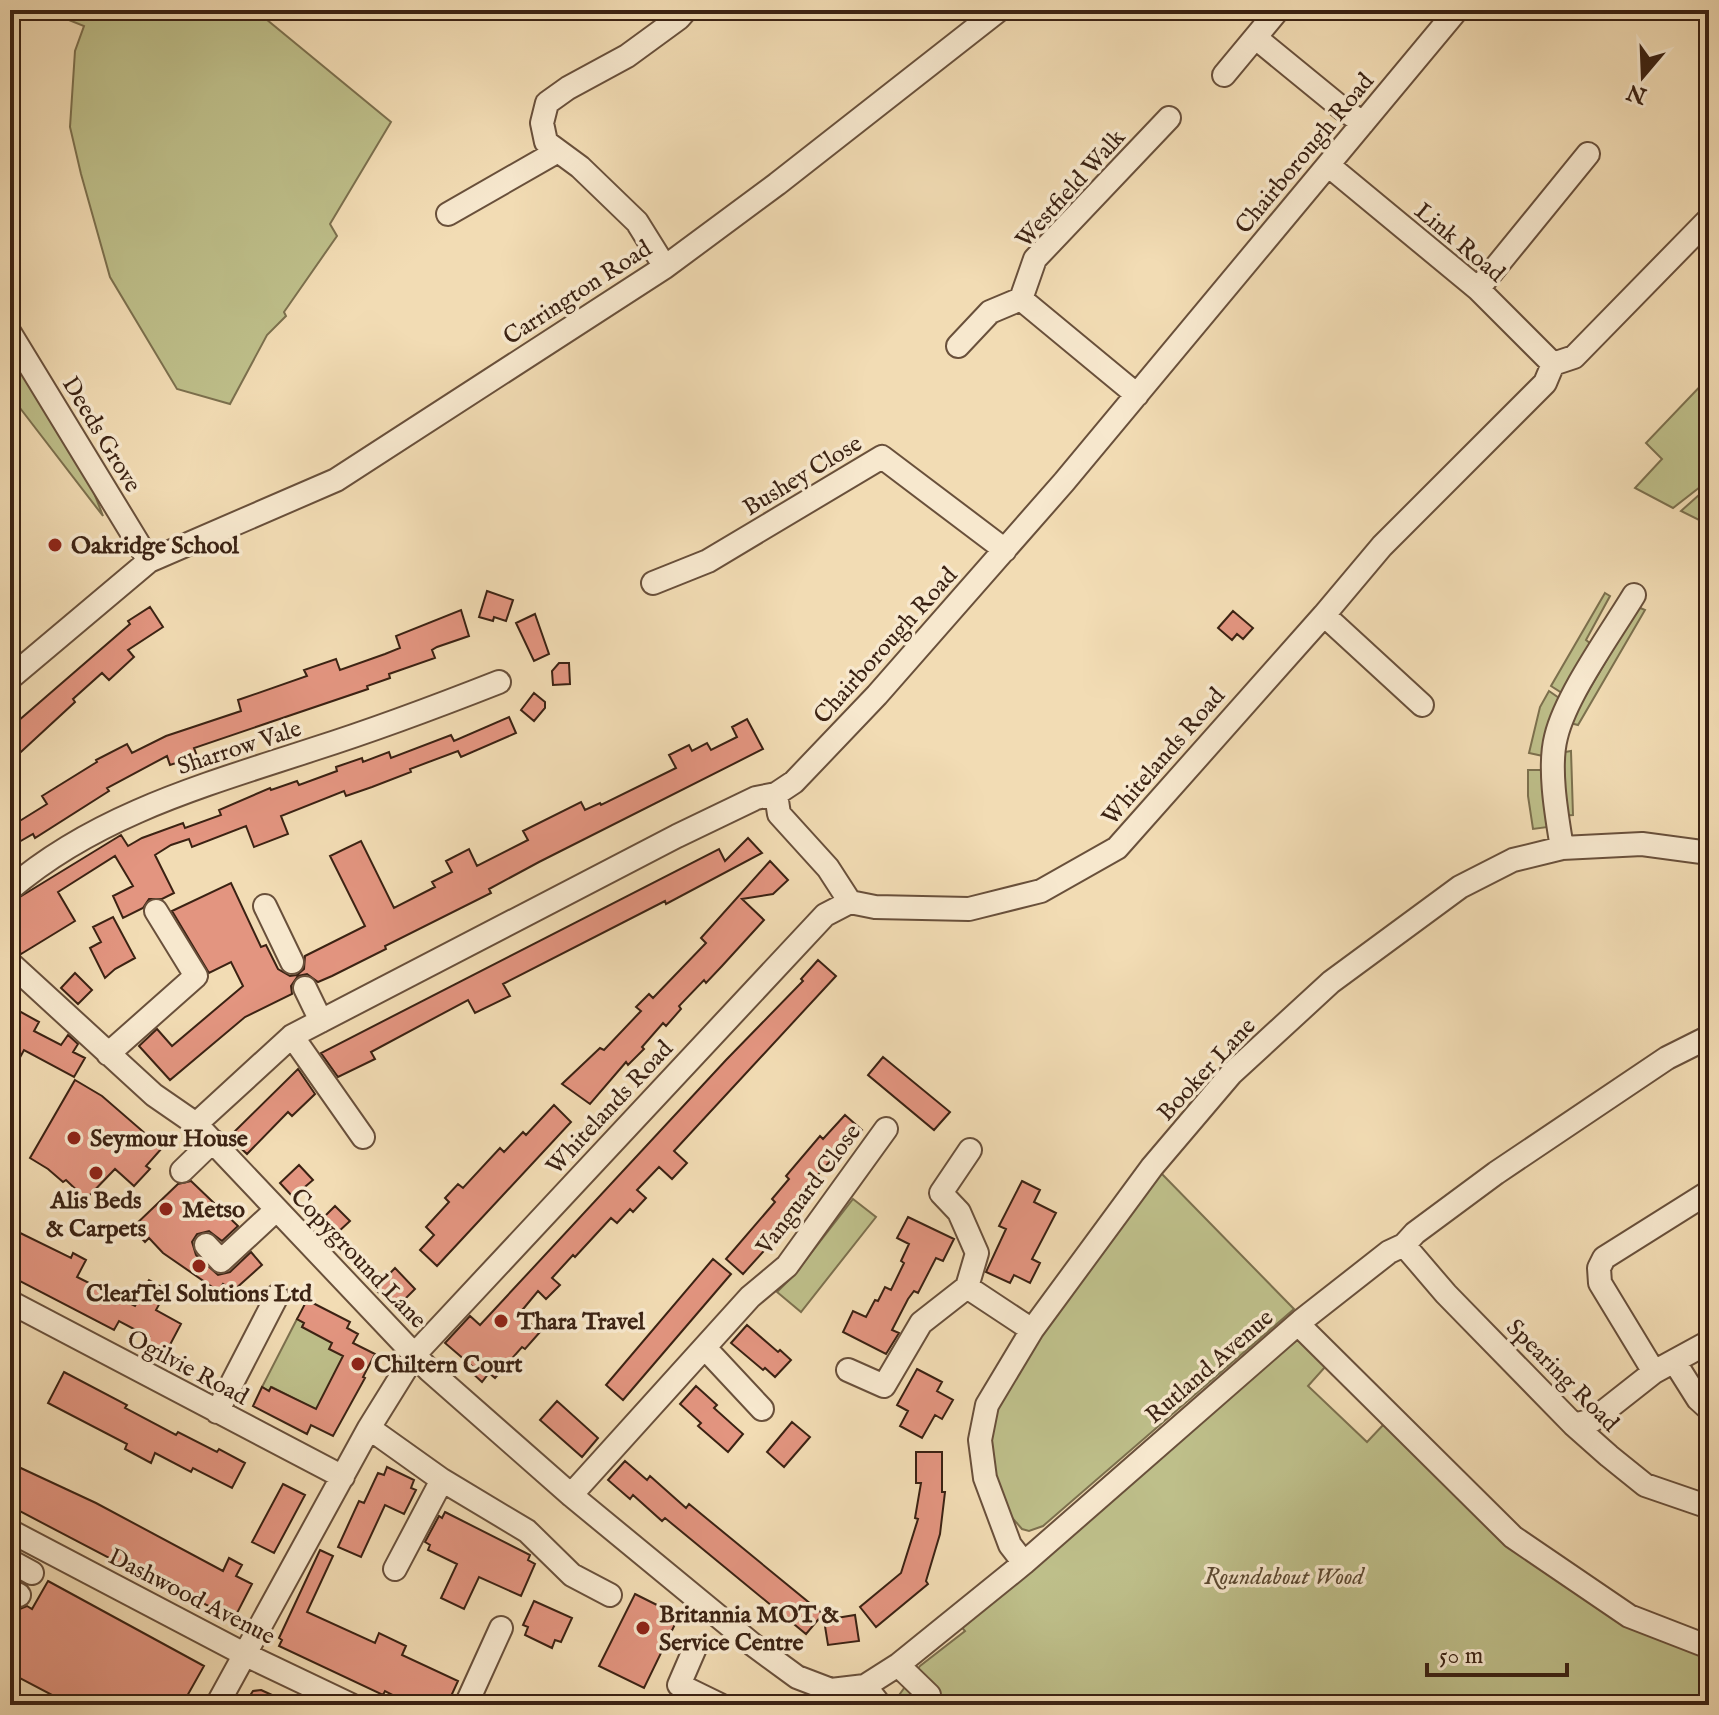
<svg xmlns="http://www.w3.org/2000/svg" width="1719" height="1715" viewBox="0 0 1719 1715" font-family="'IM FELL English',serif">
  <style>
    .green { fill: #bebf8a; stroke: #7c704e; stroke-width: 2 }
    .building { fill: #e39580; stroke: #3b2213; stroke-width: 2 }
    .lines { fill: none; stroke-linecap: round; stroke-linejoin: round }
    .minor-casing { stroke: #69503b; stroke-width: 26 }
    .minor { stroke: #f7e8ce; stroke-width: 22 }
    .poi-dot { fill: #8f2418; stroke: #f7e8ce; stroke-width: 3 }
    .labels { text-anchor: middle; stroke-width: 7; stroke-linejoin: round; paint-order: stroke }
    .street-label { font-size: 24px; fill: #3b2213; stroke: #f7e8ce }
    .poi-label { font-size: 24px; font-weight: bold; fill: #3b2213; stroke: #f7e8ce; text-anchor: start }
    .park-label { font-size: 24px; font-style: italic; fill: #5c4931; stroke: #f7e8ce }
  </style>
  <rect width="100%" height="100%" fill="#f2dcb4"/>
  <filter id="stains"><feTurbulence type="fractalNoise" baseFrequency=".0025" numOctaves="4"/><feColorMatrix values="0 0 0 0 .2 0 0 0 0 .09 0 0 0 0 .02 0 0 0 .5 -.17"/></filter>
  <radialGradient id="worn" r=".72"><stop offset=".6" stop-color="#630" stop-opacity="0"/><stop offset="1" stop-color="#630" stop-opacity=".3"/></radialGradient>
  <!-- green -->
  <path class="green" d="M44 10H255L391 122 330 224 337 236 284 312 286 316 267 335 230 404 177 389 110 277 81 174 70 127 75 51 84 26Z
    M10 347 82 462 103 516 10 395Z
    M1709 377V480L1673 508 1635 488 1662 459 1646 443Z
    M1709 486V525L1681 511Z
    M1605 593 1610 596 1586 640 1591 644 1562 693 1551 686Z
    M1638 607 1645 610 1578 725 1566 722 1576 712Z
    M1549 691 1559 698 1543 756 1529 753 1540 707Z
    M1571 751 1573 815 1559 816V753Z
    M1528 770H1541L1548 827 1533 829 1528 796Z
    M1161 1173 1294 1309 1043 1526 1029 1531 1022 1529 1008 1513 995 1485 986 1433 1009 1376Z
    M853 1199 876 1217 801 1312 777 1292 794 1275Z
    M297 1319 304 1323 302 1327 331 1336 348 1358 320 1412 272 1387 269 1391 262 1387Z
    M1296 1338 1325 1367 1308 1386 1367 1442 1385 1423 1523 1554 1709 1651V1705H902L897 1698 920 1666 965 1631 959 1624Z"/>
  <!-- building -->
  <path class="building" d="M487 591 513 600 506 621 494 617 493 621 479 617Z
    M150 607 163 627 128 650 134 657 109 680 102 673 73 699 75 702 10 762V728L130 624 128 621Z
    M461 610 469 636 437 647 432 650 435 658 389 674 390 678 367 686 368 689 194 748 197 756 170 765 167 756 107 788 109 791 35 838 33 834 19 842 10 827 47 804 42 796 97 762 96 760 127 744 132 753 166 736 241 711 238 700 307 676 304 670 336 659 340 670 385 654 400 648 396 636Z
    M1233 611 1253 628 1243 639 1237 634 1232 640 1218 628Z
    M535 614 549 654 534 661 516 623Z
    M559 663H569L570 684 553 685 552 671Z
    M534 693 545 702V708L534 721 521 710Z
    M509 717 516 733 461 757 458 751 410 769 411 772 372 787 346 796 344 791 281 816 288 834 254 847 246 826 192 847 189 839 171 845 155 855 174 893 162 899H149L143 908 123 918 113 896 133 886 115 856 58 892 75 921 21 954 10 942V903L121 835 128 846 142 838 183 823 185 828 221 815 219 810 270 788 271 790 297 781 299 785 337 771 336 767 362 758 363 762 389 752 391 758 451 735 454 741Z
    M747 719 763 749 539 862 489 889 491 893 385 946 386 949 332 976 318 982 307 974 298 976 291 986 292 994 245 1017 170 1080 139 1046 157 1029 172 1046 243 986 231 962 209 973 172 911 231 883 261 947 266 945 278 969 290 976 297 975 304 969 305 956 365 926 330 856 361 841 394 908 435 887 432 882 452 872 446 861 469 849 477 866 528 840 523 831 581 802 585 810 600 803 601 805 676 768 669 755 689 745 692 751 707 743 711 750 737 737 732 727Z
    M748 838 762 853 666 904 665 901 503 984 510 996 475 1013 468 1000 371 1052 375 1059 338 1077 321 1053 719 849 725 861Z
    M770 861 788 880 773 894 742 899 764 920 722 966 706 983 704 980 679 1006 681 1009 666 1026 663 1023 642 1047 644 1049 628 1065 626 1062 590 1104 562 1084 600 1048 604 1050 641 1011 636 1007 649 994 653 998 706 943 701 938Z
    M113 917 135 958 115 969 105 978 90 948 101 942 93 927Z
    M818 960 836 976 674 1151 687 1163 672 1179 659 1167 637 1190 646 1198 633 1212 630 1209 617 1223 611 1218 575 1257 573 1255 552 1278 560 1285 546 1299 538 1291 519 1314 540 1332 525 1349 522 1347 495 1378 489 1373 482 1382 470 1371 473 1367 445 1343 470 1316 480 1325 726 1060 803 981 801 979Z
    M75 973 92 990 78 1004 61 988Z
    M10 1006 39 1022 34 1031 61 1045 68 1035 78 1044 73 1052 85 1058 74 1077 24 1050 10 1076Z
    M883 1057 950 1112 934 1130 868 1075Z
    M298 1069 315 1094 292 1116 288 1112 247 1154 229 1137Z
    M75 1080 102 1096 162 1148 146 1166 150 1169 134 1186 115 1169 86 1199 66 1180 63 1182 48 1169 30 1158Z
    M554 1105 571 1122 437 1266 420 1250 434 1235 426 1227 449 1202 445 1198 458 1184 463 1188 500 1148 504 1152 523 1132 526 1135Z
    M845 1115 862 1130 845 1150 842 1148 803 1191 807 1194 786 1218 790 1222 743 1274 726 1259 775 1202 772 1199 789 1179 786 1176 820 1136 823 1139Z
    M299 1165 313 1180 293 1197 280 1183Z
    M191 1181 238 1226 222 1241 209 1231 197 1234 192 1242 196 1255 218 1275 230 1272 251 1252 262 1265 233 1291 223 1284 218 1291 163 1253 149 1238 145 1242 132 1228 178 1184Z
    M1022 1181 1040 1190 1034 1202 1056 1213 1032 1259 1040 1263 1030 1283 1014 1275 1010 1283 986 1272 1006 1229 999 1226Z
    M335 1206 350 1221 337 1233 323 1218Z
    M908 1217 954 1239 943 1261 936 1258 918 1293 914 1291 908 1299 892 1330 899 1333 886 1354 843 1332 853 1311 866 1317 875 1300 878 1301 885 1287 891 1290 904 1263 901 1261 909 1244 897 1238Z
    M10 1228 71 1258 73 1253 86 1260 77 1277 135 1306 149 1280 167 1290 156 1310 181 1324 163 1358 143 1348 149 1337 119 1321 114 1330 10 1276Z
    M713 1259 731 1274 623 1400 606 1385Z
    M395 1268 415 1289 395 1309 375 1289Z
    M307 1300 350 1322 347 1328 358 1334 353 1343 375 1354 363 1377 365 1378 333 1436 311 1425 307 1434 253 1406 262 1387 269 1391 271 1387 316 1409 343 1356 329 1349 332 1343 302 1327 304 1323 297 1319Z
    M747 1325 778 1352 780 1350 791 1360 775 1377 765 1368 763 1370 731 1343Z
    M917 1369 942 1382 937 1391 953 1400 942 1419 935 1415 922 1438 900 1426 908 1411 897 1405Z
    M64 1372 127 1405 125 1408 176 1435 178 1432 217 1452 219 1449 245 1463 232 1488 193 1468 191 1472 155 1453 151 1463 125 1449 127 1444 48 1403Z
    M696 1386 717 1405 714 1408 743 1434 728 1452 698 1426 701 1423 680 1404Z
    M557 1401 598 1438 582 1457 540 1420Z
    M792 1422 810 1437 784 1467 767 1452Z
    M916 1452H942V1492H945L940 1534 926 1581 928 1584 876 1627 860 1607 901 1573 918 1519 915 1518 921 1483H916Z
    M625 1461 647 1480 650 1476 686 1508 689 1504 823 1614 806 1634 665 1518 662 1521 633 1495 630 1499 608 1480Z
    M10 1463 96 1503 223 1571 229 1558 242 1565 236 1576 252 1584 234 1619 199 1601 197 1604 10 1506Z
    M387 1467 414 1480 411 1488 416 1490 404 1514 385 1505 361 1557 338 1547 359 1501 364 1503 378 1473 384 1475Z
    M283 1484 305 1495 274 1553 252 1542Z
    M445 1512 530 1555 528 1560 535 1564 521 1596 479 1577 464 1609 441 1598 457 1564 428 1550 430 1545 425 1542 439 1516 442 1518Z
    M320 1550 333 1556 307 1612 375 1643 379 1633 406 1646 402 1655 458 1681 447 1705H412L385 1691 383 1695 279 1646 282 1640 279 1638Z
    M48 1581 204 1666 182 1705H71L10 1673V1606L20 1609 27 1606 32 1609Z
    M635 1594 679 1616 644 1688 599 1666Z
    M534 1601 572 1618 561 1642 555 1640 552 1648 525 1635 528 1627 523 1625Z
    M855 1615 859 1641 828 1645 824 1620Z
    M261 1690 294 1705H244L253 1691Z"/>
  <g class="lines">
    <defs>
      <path id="minor" d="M1256 38 1344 110 1363 123
        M1224 75 1278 10
        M1328 165 1478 289 1553 364
        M448 214 558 151
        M665 267 637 222 580 167 546 142 542 123 547 103 568 88 627 56 679 18 686 10
        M1478 289 1588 154
        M1021 299 1137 395
        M10 333 149 561
        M958 346 990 312 1021 299 1035 259 1169 118
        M653 583 708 561 882 457 1005 550
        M1324 615 1422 705
        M10 678 149 561 336 480 665 267 777 184 999 10
        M776 794 779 814 828 868 850 902
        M1562 848C1557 817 1548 768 1556 737 1566 695 1611 633 1634 595
        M10 889C97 814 208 784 314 749 377 729 438 706 499 682
        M265 906 292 962
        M10 963 154 1095 196 1124 429 1370 571 1495 752 1644 797 1677 831 1690 865 1686 898 1665 1024 1563 1301 1321 1389 1252 1404 1245 1415 1233 1496 1173 1667 1058 1709 1037
        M305 988 321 1021
        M292 1036 363 1137
        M108 1054 196 976 156 911
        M196 1124 292 1036 677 836 756 798 776 794 794 782 877 695 1064 482 1457 10
        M182 1171 213 1141
        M206 1245 221 1261 276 1210
        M1404 1245 1446 1294 1574 1425 1609 1456 1645 1485 1709 1507
        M967 1287 1032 1330
        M10 1302 343 1477
        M1298 1324 1513 1537 1629 1616 1709 1647
        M705 1348 762 1409
        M1674 1361 1698 1399 1709 1409
        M848 1370 884 1386 921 1323 967 1287 977 1253 959 1212 941 1193 970 1150
        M1654 1372 1600 1283 1599 1268 1604 1258 1709 1192
        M217 1412 277 1296
        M1574 1425 1593 1420 1654 1372 1709 1342
        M369 1428 442 1480
        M571 1495 750 1297 787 1266 886 1129
        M10 1531 244 1654 351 1705
        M10 1561 32 1573
        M1024 1563 1010 1545 985 1478 980 1440 987 1405 1032 1330 1152 1167 1231 1074 1331 982 1460 887 1513 860 1562 848 1642 844 1709 853
        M395 1569 442 1480 527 1531 572 1575 610 1595
        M10 1591 19 1595
        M695 1648 679 1685 720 1705
        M898 1665 929 1695
        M865 1686 880 1705
        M217 1705 369 1428 415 1354 825 915 850 902 875 907 969 909 1041 891 1117 848 1324 615 1382 546 1545 383 1553 364 1574 357 1709 219
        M466 1705 501 1628"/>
    </defs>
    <!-- minor casing -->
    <use href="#minor" class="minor-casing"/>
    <!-- minor -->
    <use href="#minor" class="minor"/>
  </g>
  <!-- markers -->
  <g class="poi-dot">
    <circle cx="55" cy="545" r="8"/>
    <circle cx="74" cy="1138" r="8"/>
    <circle cx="96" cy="1173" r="8"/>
    <circle cx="166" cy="1209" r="8"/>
    <circle cx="199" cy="1266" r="8"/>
    <circle cx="501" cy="1321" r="8"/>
    <circle cx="358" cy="1364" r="8"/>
    <circle cx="643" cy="1628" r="8"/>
  </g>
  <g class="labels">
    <!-- street labels -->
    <g class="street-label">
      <text transform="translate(1304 153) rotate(-50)" y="8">Chairborough Road</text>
      <text transform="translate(1070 188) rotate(-48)" y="8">Westfield Walk</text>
      <text transform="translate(1460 242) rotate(40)" y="8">Link Road</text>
      <text transform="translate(577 292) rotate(-33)" y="8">Carrington Road</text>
      <text transform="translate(102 434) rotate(59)" y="8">Deeds Grove</text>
      <text transform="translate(802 475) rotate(-31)" y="8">Bushey Close</text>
      <text transform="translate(885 645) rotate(-48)" y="8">Chairborough Road</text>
      <text transform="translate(239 747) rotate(-18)" y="8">Sharrow Vale</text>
      <text transform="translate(1163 756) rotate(-49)" y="8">Whitelands Road</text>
      <text transform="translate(1206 1069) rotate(-47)" y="8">Booker Lane</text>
      <text transform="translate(609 1107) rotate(-47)" y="8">Whitelands Road</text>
      <text transform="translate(808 1189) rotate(-53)" y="8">Vanguard Close</text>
      <text transform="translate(359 1258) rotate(46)" y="8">Copyground Lane</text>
      <text transform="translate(1209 1366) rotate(-41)" y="8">Rutland Avenue</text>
      <text transform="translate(188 1367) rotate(28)" y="8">Ogilvie Road</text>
      <text transform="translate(1563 1375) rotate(45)" y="8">Spearing Road</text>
      <text transform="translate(192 1596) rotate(27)" y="8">Dashwood Avenue</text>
    </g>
    <!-- poi labels -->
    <g class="poi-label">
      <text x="71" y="553">Oakridge School</text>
      <text x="90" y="1146">Seymour House</text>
      <text x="96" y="1208" text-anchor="middle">Alis Beds<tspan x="96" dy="28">&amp; Carpets</tspan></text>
      <text x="182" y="1217">Metso</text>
      <text x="199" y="1301" text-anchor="middle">ClearTel Solutions Ltd</text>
      <text x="517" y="1329">Thara Travel</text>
      <text x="374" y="1372">Chiltern Court</text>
      <text x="659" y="1622">Britannia MOT &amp;<tspan x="659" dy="28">Service Centre</tspan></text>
    </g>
    <!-- park labels -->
    <g class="park-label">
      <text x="1284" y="1584">Roundabout Wood</text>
    </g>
  </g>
  <!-- margin -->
  <rect width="1719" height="1715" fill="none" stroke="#f2dcb4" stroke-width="40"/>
  <rect x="12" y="12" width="1695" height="1691" fill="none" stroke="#3b2213" stroke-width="4"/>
  <rect x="20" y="20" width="1679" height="1675" fill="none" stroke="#3b2213" stroke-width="2"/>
  <!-- north arrow -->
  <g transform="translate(1643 76) rotate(199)" stroke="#f7e8ce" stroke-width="6" paint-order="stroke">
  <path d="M0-6L14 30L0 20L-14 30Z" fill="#3b2213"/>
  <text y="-12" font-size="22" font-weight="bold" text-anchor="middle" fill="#3b2213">N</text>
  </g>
  <!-- scale -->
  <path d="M1427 1663v12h140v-12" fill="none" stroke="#3b2213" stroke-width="4"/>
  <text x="1439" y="1663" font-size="24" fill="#3b2213" stroke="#f7e8ce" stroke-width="6" paint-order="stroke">50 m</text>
  <rect width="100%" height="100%" filter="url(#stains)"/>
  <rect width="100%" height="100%" fill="url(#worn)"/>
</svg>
